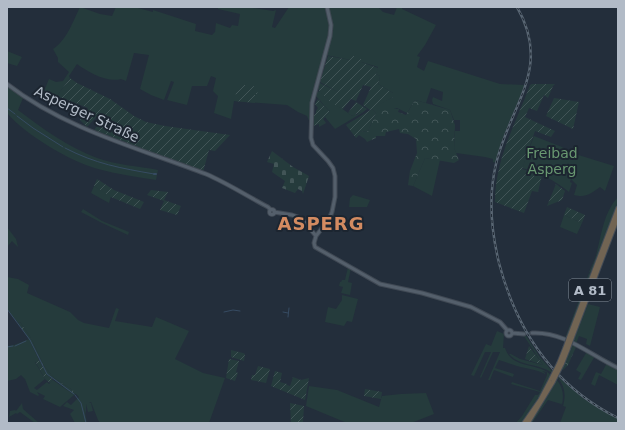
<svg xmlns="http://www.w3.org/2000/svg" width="625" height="430" viewBox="0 0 625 430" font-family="'DejaVu Sans',sans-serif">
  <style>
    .green { fill: #253b3c }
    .forest { fill: url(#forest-crowns) }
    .cemetery { fill: url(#cemetery-stones) }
    .garden { fill: url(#garden-furrows) }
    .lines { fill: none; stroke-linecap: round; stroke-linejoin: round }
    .stream { stroke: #364b62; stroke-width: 1 }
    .canal { stroke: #364b62; stroke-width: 2 }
    .major-tunnel { stroke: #384350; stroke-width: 3; stroke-dasharray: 3 1.5; stroke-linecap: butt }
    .major-casing { stroke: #404954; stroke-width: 5 }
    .highway-casing { stroke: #424b56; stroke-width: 5.5 }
    .major { stroke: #545f6b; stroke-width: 3 }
    .highway { stroke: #716453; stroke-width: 3.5 }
    .rail-casing { stroke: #586572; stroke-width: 2.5 }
    .rail { stroke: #1c2530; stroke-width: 1; stroke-dasharray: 3; stroke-linecap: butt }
    .highway-bridge-casing { stroke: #424b56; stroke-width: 5.5; stroke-linecap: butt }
    .highway-bridge { stroke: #716453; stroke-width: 3.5 }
    .labels { text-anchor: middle; stroke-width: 4; stroke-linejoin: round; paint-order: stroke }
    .shield { fill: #1c2530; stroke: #858e9a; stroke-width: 1 }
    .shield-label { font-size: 13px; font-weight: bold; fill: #b2bbc7 }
    .street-label { font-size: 14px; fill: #b2bbc7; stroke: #1c2530 }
    .park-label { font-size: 14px; fill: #699871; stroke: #1c2530 }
    .district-label { font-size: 18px; font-weight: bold; letter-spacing: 1px; fill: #d38b61; stroke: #1c2530 }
  </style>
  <defs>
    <pattern id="forest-crowns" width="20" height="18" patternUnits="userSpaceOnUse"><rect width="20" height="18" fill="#253b3c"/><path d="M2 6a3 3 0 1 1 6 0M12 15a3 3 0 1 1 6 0" fill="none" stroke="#425557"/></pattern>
    <pattern id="cemetery-stones" width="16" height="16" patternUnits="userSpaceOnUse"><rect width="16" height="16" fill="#253b3c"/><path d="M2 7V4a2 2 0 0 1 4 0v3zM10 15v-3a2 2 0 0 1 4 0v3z" fill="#425557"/></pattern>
    <pattern id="garden-furrows" width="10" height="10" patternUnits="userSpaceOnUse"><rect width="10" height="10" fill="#253b3c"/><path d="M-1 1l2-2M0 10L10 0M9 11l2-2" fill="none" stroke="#425557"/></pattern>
  </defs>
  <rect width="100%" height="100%" fill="#232e3b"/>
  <!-- green -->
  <path class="green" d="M80 7 100 14 112 16 116 7 126 8V7H134L153 12V10L196 24 195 31 212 35 215 32 216 23 230 28 232 25 238 26 240 14 218 9V7H247L273 11 276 10 272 27 275 28 289 7H378L383 12 394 15 397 7H402V9L436 25 425 45 417 56 420 57 417 67 424 71 428 61 500 84 525 85 501 143 496 163 493 162V159L485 157 456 153 454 148 455 131H460V120H454L450 110 433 104 432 100 433 97 442 101 443 92 431 88 426 103 415 100 407 113 397 108 391 110 372 109V108L393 97V93L378 84 380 76 376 74 378 67 361 62 360 56 350 60 326 55 315 89 313 90 315 91 313 100 311 123H310L307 116 298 112 287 105 234 101 231 119 214 113 218 96 213 91 216 78 211 76 207 86H192L187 105 167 100 174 82 171 81 164 100 151 95 140 89 149 55 134 53 126 81 121 79C107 83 88 72 77 64L69 76 70 78 57 96 44 91 49 79 56 82 63 81 69 72 58 62V58L53 49C67 40 73 21 80 7Z
    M7 51 22 57 17 66 7 63Z
    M7 84 23 98 18 110C43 129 68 147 97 158 116 165 138 166 158 170L156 180C136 177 117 174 98 169 69 161 26 135 7 113Z
    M320 91C329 102 341 107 352 116L355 114 356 115 360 112 362 113 335 129 325 117 330 112 316 96 317 92Z
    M534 136 562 147 574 158 575 157 572 153 614 166 605 191 600 187C590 194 586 198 574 195L577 185 571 179 570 182 572 183 569 192C554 180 541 173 522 168Z
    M425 158 440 160 432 196 413 186Z
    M94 186 111 196 109 203 91 193Z
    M353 195 370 200 367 207H349L350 198Z
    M617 198 618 202 591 273 589 272C592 265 596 258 597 251 602 232 604 213 617 198Z
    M83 209 102 221 129 232 128 235 102 223 81 212Z
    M564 215 582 223 577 234 560 227Z
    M7 227 16 239 18 247 12 241 7 247Z
    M348 267 351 268 348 282 352 283 350 295 341 293 343 287 339 286 340 282H341L342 280H345Z
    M589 273 591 274 566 338H565Z
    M7 277 18 279 29 285 27 293 70 312 78 320 84 323 109 328 116 308 119 309 115 321 152 327 156 317 189 331 175 359 203 373 225 378 209 423H100L98 420 91 402 89 403H91L93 411 88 412 86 404V414L84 408 87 423H75L70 414 74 410 63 406 67 402 71 405 79 397 71 389 54 378 44 366 31 338 20 322 18 323 7 309Z
    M342 295 358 299 352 322 347 321 344 326 325 322 328 307 336 309 342 300Z
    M588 304 600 307 590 346 586 344 587 339 579 336 576 344 573 342Z
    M497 331 504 334 503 348H505C512 370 538 362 551 375L539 397 521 423H516L522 416 535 395H538L540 392 511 384 512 382 540 391 547 375V372L542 371 545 373V374C535 369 527 369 517 366 511 364 505 362 499 360L495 368 514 374 513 377 494 370 490 380H488L500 352H493L481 378 480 377 491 352H485L474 376 471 375 486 344 491 346Z
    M525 334 539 356 553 372 552 373C539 363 520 367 509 354H511L520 359 543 365 524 336Z
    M29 339 39 360 35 362 45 379 34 388 37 390 47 382 49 384 53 380 74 395 60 407 43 399 45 396 37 392 39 395 38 396 30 392 25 379 19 373 21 375 16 379 7 381V346L14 345Z
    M588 352 595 356 581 380 578 379 581 373 576 370 586 353Z
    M607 363 618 368V385L599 375 595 386 591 384 596 372 601 374Z
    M558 377 584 399 618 419V423H560L566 407 563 406C566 395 565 387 558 378Z
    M557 380C563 388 564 395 562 405L561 403V404L548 400 532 423H530Z
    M309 386 337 390 379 407 382 396 401 394 426 393 434 414 411 423H347L306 406Z
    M22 403 23 409 39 423H35L20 412 17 414 16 413 9 417 10 411 15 410 16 411Z"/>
  <!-- forest -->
  <path class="forest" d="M415 100 450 110 455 125 454 148 459 160 454 163 425 158 413 186 408 185 410 171 417 153 416 139 408 134 400 133 399 129 386 132 385 136H376V138L367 142 365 139 359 135V132L368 131 376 113 372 109C381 108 390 109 399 109L398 112 406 115Z
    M20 322 31 338 44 366 54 378 71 389 76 393 74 395 47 374 29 339 18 323Z
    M572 344 576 347 568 365 563 370 562 369Z"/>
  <!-- cemetery -->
  <path class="cemetery" d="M272 151 293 167 309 176 303 194 302 191 298 189 295 193 282 188 285 181 272 172 274 164 267 162Z"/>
  <!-- garden -->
  <path class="garden" d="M328 56 350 60V56H361V62L378 68 376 74 380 76 378 84 393 93V97L370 110 363 105 371 87 363 85 356 101 351 99 343 109C333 105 325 98 318 89L320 83 340 93 320 82Z
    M70 78 77 83 110 99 134 116 146 122 165 126 230 135 215 151 209 150 203 172 94 130 103 119 98 115 87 127 80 120 88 108 57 96Z
    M237 84 259 87 257 94H255V103L235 101Z
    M532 84H555L553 86 548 98 544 95 537 111 529 108 525 117 555 131 551 137 535 131 522 169 542 175 538 192 532 191 524 213 495 202C495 159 516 123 530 85Z
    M554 98 579 102 573 129 546 116Z
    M318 99 330 112 323 119 326 123 319 127V124L313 126V117L316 113V111L318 108 315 104Z
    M356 102 367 109 362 113 360 112 352 116 348 113Z
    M372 109 376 113 375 115 368 131 359 132V135L356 138 346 125Z
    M97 179 114 190 144 202 140 209 111 197 94 186Z
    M556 184 565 191 562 200 547 206Z
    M151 190 168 192 164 200 181 206 177 215 160 210 164 201 147 195Z
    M567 207 585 215 582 223 564 215Z
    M529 346 543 365 525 359Z
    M231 350 243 353 245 354 244 361 231 357Z
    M229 359 239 361 236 372 238 373 235 381 226 378Z
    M39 360 47 374 53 380 50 383 45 379 35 361Z
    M258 366 270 369 266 383 251 380 252 375H255Z
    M275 371 282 373 280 382 287 384V385L290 386 293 377 301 380 309 378 305 400 271 386Z
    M365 389 382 392 381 399 364 396Z
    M290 403 304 406 303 422 291 423Z"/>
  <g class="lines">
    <!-- stream -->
    <path class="stream" d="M7 108 15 114
      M17 116 33 128 63 147
      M65 148C96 164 120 168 154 174
      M7 309 30 340 47 374 74 394
      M224 312 233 310 240 311
      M283 312 288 313
      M288 317 289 308
      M15 346 26 341
      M7 347 13 346
      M75 395 81 403 86 423"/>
    <!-- canal -->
    <path class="canal" d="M154 174H156"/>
    <!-- major-tunnel -->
    <path class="major-tunnel" d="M524 334 532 333"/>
    <defs>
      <path id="major" d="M327 7 331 25 330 36 312 103 311 138 313 145 328 161 333 168 335 176V197L332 212 329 219 316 236 314 243 315 247 380 284 422 293 471 307 500 322 507 330
        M7 84C65 129 138 148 206 174 227 183 247 196 268 207L271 210
        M269.5 212a2.5 2.5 0 1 1 5 0a2.5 2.5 0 1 1-5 0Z
        M274 212 292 215 301 218 316 236
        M506 333a3 3 0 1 1 6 0a3 3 0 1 1-6 0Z
        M512 333 524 334
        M532 333C564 331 590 355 618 368"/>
      <path id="highway" d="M569 337 618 208
        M572 338 618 217
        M559 363 565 348
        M562 364 568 349
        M524 423 540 400 551 379
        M528 423 553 382"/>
    </defs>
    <!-- major casing -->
    <use href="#major" class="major-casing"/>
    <!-- highway casing -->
    <use href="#highway" class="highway-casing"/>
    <!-- major -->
    <use href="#major" class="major"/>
    <!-- highway -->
    <use href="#highway" class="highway"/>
    <defs>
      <path id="rail" d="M517 7C553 69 509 106 496 164 488 197 491 230 499 263 517 332 554 386 618 418"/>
    </defs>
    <!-- rail casing -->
    <use href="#rail" class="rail-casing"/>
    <!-- rail -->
    <use href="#rail" class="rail"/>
    <defs>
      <path id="highway-bridge" d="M565 348 569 337
        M568 349 572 338
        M551 379 559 363
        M553 382 562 364"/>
    </defs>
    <!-- highway-bridge casing -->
    <use href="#highway-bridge" class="highway-bridge-casing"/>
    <!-- highway-bridge -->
    <use href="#highway-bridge" class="highway-bridge"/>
  </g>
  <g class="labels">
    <!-- shield labels -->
    <rect class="shield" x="569" y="279" width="42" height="22" rx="3"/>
    <g class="shield-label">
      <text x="590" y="295">A 81</text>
    </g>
    <!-- street labels -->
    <g class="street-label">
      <text transform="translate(87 114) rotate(25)" y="5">Asperger Straße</text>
    </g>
    <!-- park labels -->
    <g class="park-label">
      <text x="552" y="158">Freibad<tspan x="552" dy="16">Asperg</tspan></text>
    </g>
    <!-- district labels -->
    <g class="district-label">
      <text x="321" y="230">ASPERG</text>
    </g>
  </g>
  <!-- border -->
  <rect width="625" height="430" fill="none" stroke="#b2bbc7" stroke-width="16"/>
</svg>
